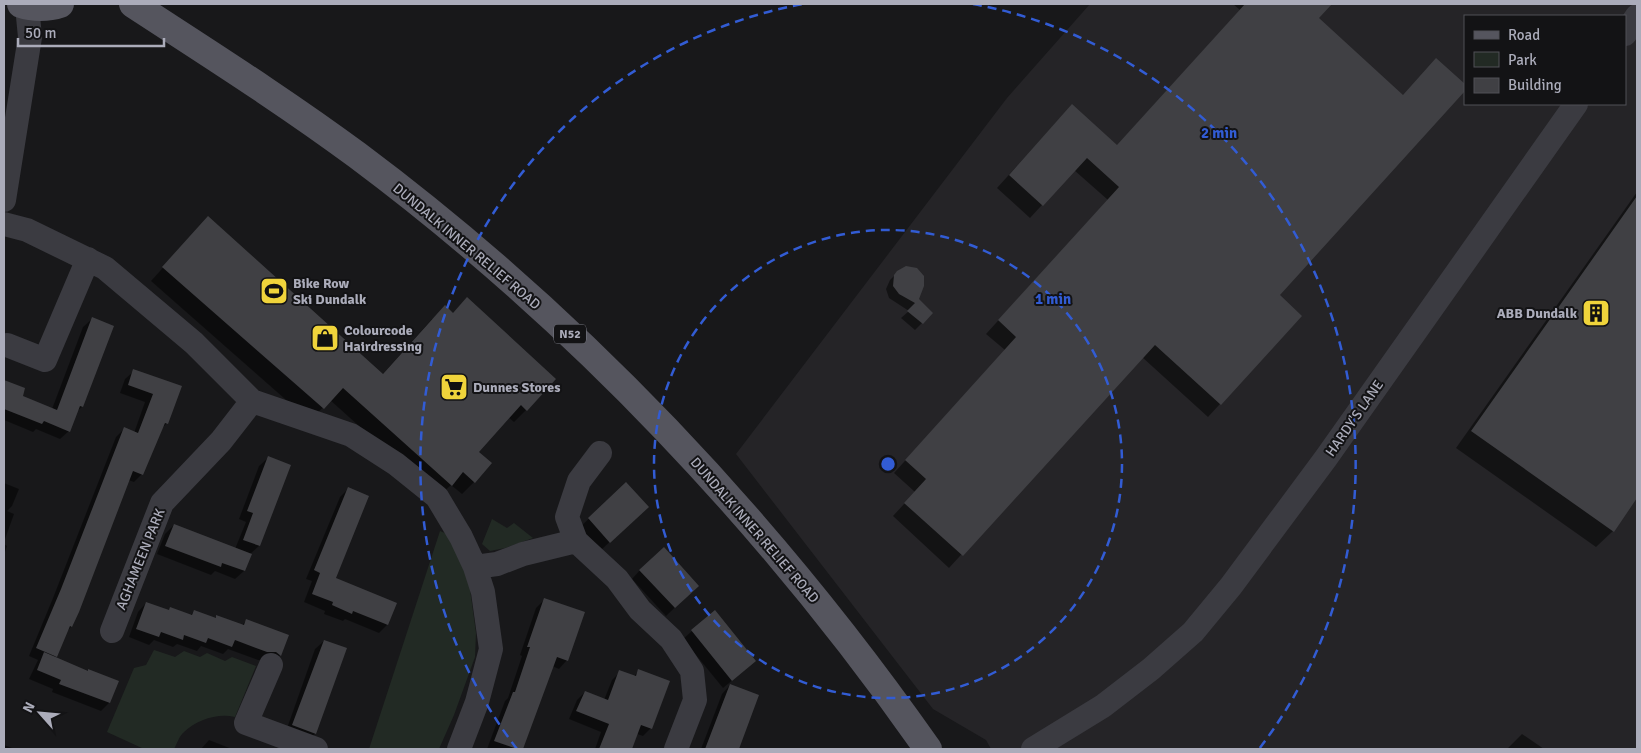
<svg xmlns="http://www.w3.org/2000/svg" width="1641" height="753" viewBox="0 0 1641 753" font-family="Signika,sans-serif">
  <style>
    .built { fill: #252427; fill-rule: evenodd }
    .green { fill: #222a24 }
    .shadow { fill: #0007 }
    .building { fill: #404044 }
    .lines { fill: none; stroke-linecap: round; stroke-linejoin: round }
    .minor { stroke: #3b3b41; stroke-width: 24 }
    .primary { stroke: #55555e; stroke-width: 28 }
    .ring { fill: none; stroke: #325cd4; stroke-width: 2.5; stroke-dasharray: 9 6 }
    .labels { text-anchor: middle; stroke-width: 4; stroke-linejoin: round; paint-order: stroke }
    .shield { fill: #131315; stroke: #7d7e88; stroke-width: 1 }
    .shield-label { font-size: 12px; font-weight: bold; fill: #abacba }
    .street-label { font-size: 14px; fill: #abacba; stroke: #131315 }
    .poi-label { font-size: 14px; font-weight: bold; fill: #abacba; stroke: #131315; text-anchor: start }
    .centre { fill: #325cd4; stroke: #131315; stroke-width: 2.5 }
    .ring-label { font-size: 15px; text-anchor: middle; font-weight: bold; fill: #325cd4; stroke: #131315; stroke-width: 4; stroke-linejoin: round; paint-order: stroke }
  </style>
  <rect width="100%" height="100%" fill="#18181a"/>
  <!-- built -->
  <path class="built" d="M1090 4H1637V749H991L986 740 933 709 736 454 1007 98ZM1465 16H1625V104H1465Z"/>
  <!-- green -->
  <path class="green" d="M492 519 507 528 514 523 533 538 505 548 490 551 482 544Z
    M440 531 447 534 468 575 476 633 475 657 454 715 439 749H369Z
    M154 650 175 657 184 651 200 657 207 653 225 661 232 657 256 666 235 717C217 713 197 720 184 732 179 736 177 744 174 749H144L107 732 134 668 146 665Z"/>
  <!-- shadow -->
  <path class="shadow" d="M1233 4H1330L1317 18 1278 295 1301 316 1208 417 1142 357 949 568 893 516 915 492 894 473 1005 350 986 334 1108 200 1074 170 1030 218 997 188 1060 118 1117 146 1240 10Z
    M1637 192V496L1613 531 1596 547 1456 448Z
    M196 231 382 375 432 319 526 410 514 422 508 417 477 452 474 482 462 494 451 485 438 497 330 400 310 421 151 281Z
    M898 272 917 300 932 313 915 330 901 318 909 311 889 298 886 289 890 280Z
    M92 319 112 326 82 407 76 412 69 431 60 439 36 429 33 432 4 420V381L24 389 21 397 52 409 83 327Z
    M134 371 180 387 167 423 162 428 142 474 134 482 128 480 71 627 66 632 54 658 87 672 117 682 109 703 101 711 52 692 53 689 29 679 38 660 29 656 53 598 116 437 124 429 134 433 145 402 120 393 125 379Z
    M268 458 259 546 250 554 244 571 235 579 215 571 211 575 157 554 165 534 174 525 235 549 246 522 239 519 259 466Z
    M4 483 19 489 12 506 7 511 14 514 4 542Z
    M626 484 639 515 601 550 580 527Z
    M348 489 334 579 387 625 379 633 345 619 343 621 324 614 325 611 304 602 312 581 306 579 340 497Z
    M4 544 7 546 4 555Z
    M640 570 689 594 666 616 632 579Z
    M545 599 567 660 559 669 552 666 521 749H487L505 701 508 698 522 656 520 655 536 608Z
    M146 603 168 611 170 609 190 616 194 611 215 619 217 617 241 626 246 621 287 636 280 655 272 664 267 660H258L228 649 223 654 201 646 197 651 177 644 173 647 154 640 149 645 129 637 138 612Z
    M692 631 746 669 723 688 683 639Z
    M324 641 346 649 315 734 306 742 285 734 315 649Z
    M639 671 651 728 643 736 637 734 631 749H595L601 732 569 719 577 700 585 692 604 700 612 680 620 672 633 677Z
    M730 685 758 696 737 749H701L722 694Z
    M1522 734 1544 749H1507Z
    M209 740 232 749H201Z
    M4 745 15 749H4Z"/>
  <!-- building -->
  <path class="building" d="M1245 4H1332L1319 18 1403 95 1436 58 1465 84V91L1280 295 1302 316 1221 405 1155 345 963 556 904 503 926 479 905 460 1016 337 998 320 1119 187 1087 158 1043 206 1009 175 1072 104 1117 145Z
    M1637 196V498L1614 532 1471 431Z
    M208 216 383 374 445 305 453 313 467 297 556 379 527 411 521 405 479 452 492 463 475 483 463 472 452 486 343 388 324 409 162 267Z
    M906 266 917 268 924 276V286L919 299 933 313 923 324 907 311 915 303 899 294 893 286 894 275 897 271Z
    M92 317 114 326 83 407 80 406 70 432 44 421 42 424 4 409V380L25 388 23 396 57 410Z
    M133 369 182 386 168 424 165 423 143 475 133 471 79 612 72 627 70 626 57 657 36 648 61 589 124 427 138 433 153 394 128 385Z
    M268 456 291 465 260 546 243 540 253 513 247 511Z
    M626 482 649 507 610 543 588 518Z
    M348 487 369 496 336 578 397 603 388 625 353 611 352 614 332 605 333 602 312 594 320 573 314 570Z
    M174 524 252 554 245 571 222 563 221 567 165 546Z
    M664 547 699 586 675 608 639 570Z
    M544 598 585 612 568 661 557 657 523 749H517L494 741 513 692H515L530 647H527Z
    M146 602 169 610 170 607 192 615 194 610 216 618V615L244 625 246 619 289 635 281 656 276 652H267L235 640 232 647 208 638 206 643 184 635 183 640 161 632 159 637 136 629Z
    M715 610 756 661 732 681 691 630Z
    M324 640 347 648 316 734 292 725Z
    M44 652 88 671V669L119 681 110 703 59 684 61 680 37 670Z
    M638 669 670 681 652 729 641 725 632 749H599L609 724 576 711 585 691 608 700 619 670 636 676Z
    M730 684 759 695 739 749H705Z"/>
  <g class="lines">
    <!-- minor -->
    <path class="minor" d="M1625 34 1637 16
      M4 200 30 37 27 6
      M4 224 27 230 105 268 194 343 252 401 351 435 396 464 437 497 461 537 475 567 483 592 491 649 477 702 459 749
      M7 345 45 360 88 259
      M576 541 567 517 579 481 600 453
      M475 567 497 564 523 554 576 541 617 579 640 610 671 639 692 671 695 700 676 749
      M112 631 162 503 221 441 252 401
      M271 665 246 723 316 749
      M1033 749 1103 706 1151 669 1193 632 1231 586 1326 458 1576 104"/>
    <!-- primary -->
    <path class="primary" d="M21 4C33 8 48 8 60 4
      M133 4C208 53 284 101 357 155 578 320 770 524 928 749"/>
  </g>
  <!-- distance rings -->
  <g class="ring">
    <circle cx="888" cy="464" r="234"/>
    <path d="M517 749A468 468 0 0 1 803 4M973 4A468 468 0 0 1 1259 749"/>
  </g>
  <!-- icons -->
  <defs>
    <symbol id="stadium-square" viewBox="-11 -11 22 22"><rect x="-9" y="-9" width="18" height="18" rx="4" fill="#f0d43b" stroke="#131315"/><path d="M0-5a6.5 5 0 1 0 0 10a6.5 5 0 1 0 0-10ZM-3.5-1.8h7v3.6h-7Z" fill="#111"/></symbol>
    <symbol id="building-square" viewBox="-11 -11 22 22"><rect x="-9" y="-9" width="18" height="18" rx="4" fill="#f0d43b" stroke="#131315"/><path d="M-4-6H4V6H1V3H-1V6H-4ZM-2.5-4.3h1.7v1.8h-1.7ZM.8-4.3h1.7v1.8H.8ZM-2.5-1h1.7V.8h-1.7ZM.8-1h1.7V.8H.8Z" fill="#111"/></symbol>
    <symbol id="shop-square" viewBox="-11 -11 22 22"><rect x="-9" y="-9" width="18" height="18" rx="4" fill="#f0d43b" stroke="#131315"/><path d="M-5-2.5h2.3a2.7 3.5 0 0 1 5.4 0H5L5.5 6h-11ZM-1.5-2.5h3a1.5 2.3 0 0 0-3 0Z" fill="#111"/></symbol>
    <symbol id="supermarket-square" viewBox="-11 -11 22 22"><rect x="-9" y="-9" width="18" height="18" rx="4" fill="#f0d43b" stroke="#131315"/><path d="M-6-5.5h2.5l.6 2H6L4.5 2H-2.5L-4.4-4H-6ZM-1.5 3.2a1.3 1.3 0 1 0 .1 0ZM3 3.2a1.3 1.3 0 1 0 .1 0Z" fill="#111"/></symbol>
  </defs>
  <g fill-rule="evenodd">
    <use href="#stadium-square" x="258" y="275" width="32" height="32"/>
    <use href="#building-square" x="1580" y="297" width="32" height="32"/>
    <use href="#shop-square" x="309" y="322" width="32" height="32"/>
    <use href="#supermarket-square" x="438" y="371" width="32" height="32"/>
  </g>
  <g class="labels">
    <!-- shield labels -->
    <rect class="shield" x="554" y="324.5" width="32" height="19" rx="4"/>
    <g class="shield-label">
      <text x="570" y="338">N52</text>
    </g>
    <!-- street labels -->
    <g class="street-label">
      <text transform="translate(467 246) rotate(40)" y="5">DUNDALK INNER RELIEF ROAD</text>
      <text transform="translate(1354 418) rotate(-55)" y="5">HARDY'S LANE</text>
      <text transform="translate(755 530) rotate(49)" y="5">DUNDALK INNER RELIEF ROAD</text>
      <text transform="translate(140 559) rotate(-68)" y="5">AGHAMEEN PARK</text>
    </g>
    <!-- poi labels -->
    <g class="poi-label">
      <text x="293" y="288">Bike Row<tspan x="293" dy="16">Ski Dundalk</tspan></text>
      <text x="1577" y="318" text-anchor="end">ABB Dundalk</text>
      <text x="344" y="335">Colourcode<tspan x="344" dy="16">Hairdressing</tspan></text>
      <text x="473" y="392">Dunnes Stores</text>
    </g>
  </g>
  <circle cx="888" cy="464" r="8" class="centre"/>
  <g class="ring-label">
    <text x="1219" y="138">2 min</text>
    <text x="1053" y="304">1 min</text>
  </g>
  <!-- border -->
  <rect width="1641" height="753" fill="none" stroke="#abacba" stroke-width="10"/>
  <!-- legend -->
  <rect x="1464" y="15" width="162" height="90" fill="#131315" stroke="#505057"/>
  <rect x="1474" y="31" width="25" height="8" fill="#55555e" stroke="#505057"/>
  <text x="1508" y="40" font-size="15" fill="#abacba">Road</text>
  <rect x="1474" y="52" width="25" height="15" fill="#222a24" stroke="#505057"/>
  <text x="1508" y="65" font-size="15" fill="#abacba">Park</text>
  <rect x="1474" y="78" width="25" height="15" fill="#404044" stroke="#505057"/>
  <text x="1508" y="90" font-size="15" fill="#abacba">Building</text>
  <!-- north arrow -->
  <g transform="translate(40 713) rotate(297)" stroke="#131315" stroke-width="4" paint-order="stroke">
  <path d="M0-4L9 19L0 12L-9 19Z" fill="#abacba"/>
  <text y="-8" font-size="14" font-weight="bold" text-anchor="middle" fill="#abacba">N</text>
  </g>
  <!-- scale -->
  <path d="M18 38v8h146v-8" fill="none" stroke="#abacba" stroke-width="2.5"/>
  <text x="25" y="38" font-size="15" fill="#abacba" stroke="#131315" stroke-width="4" paint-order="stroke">50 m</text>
</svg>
